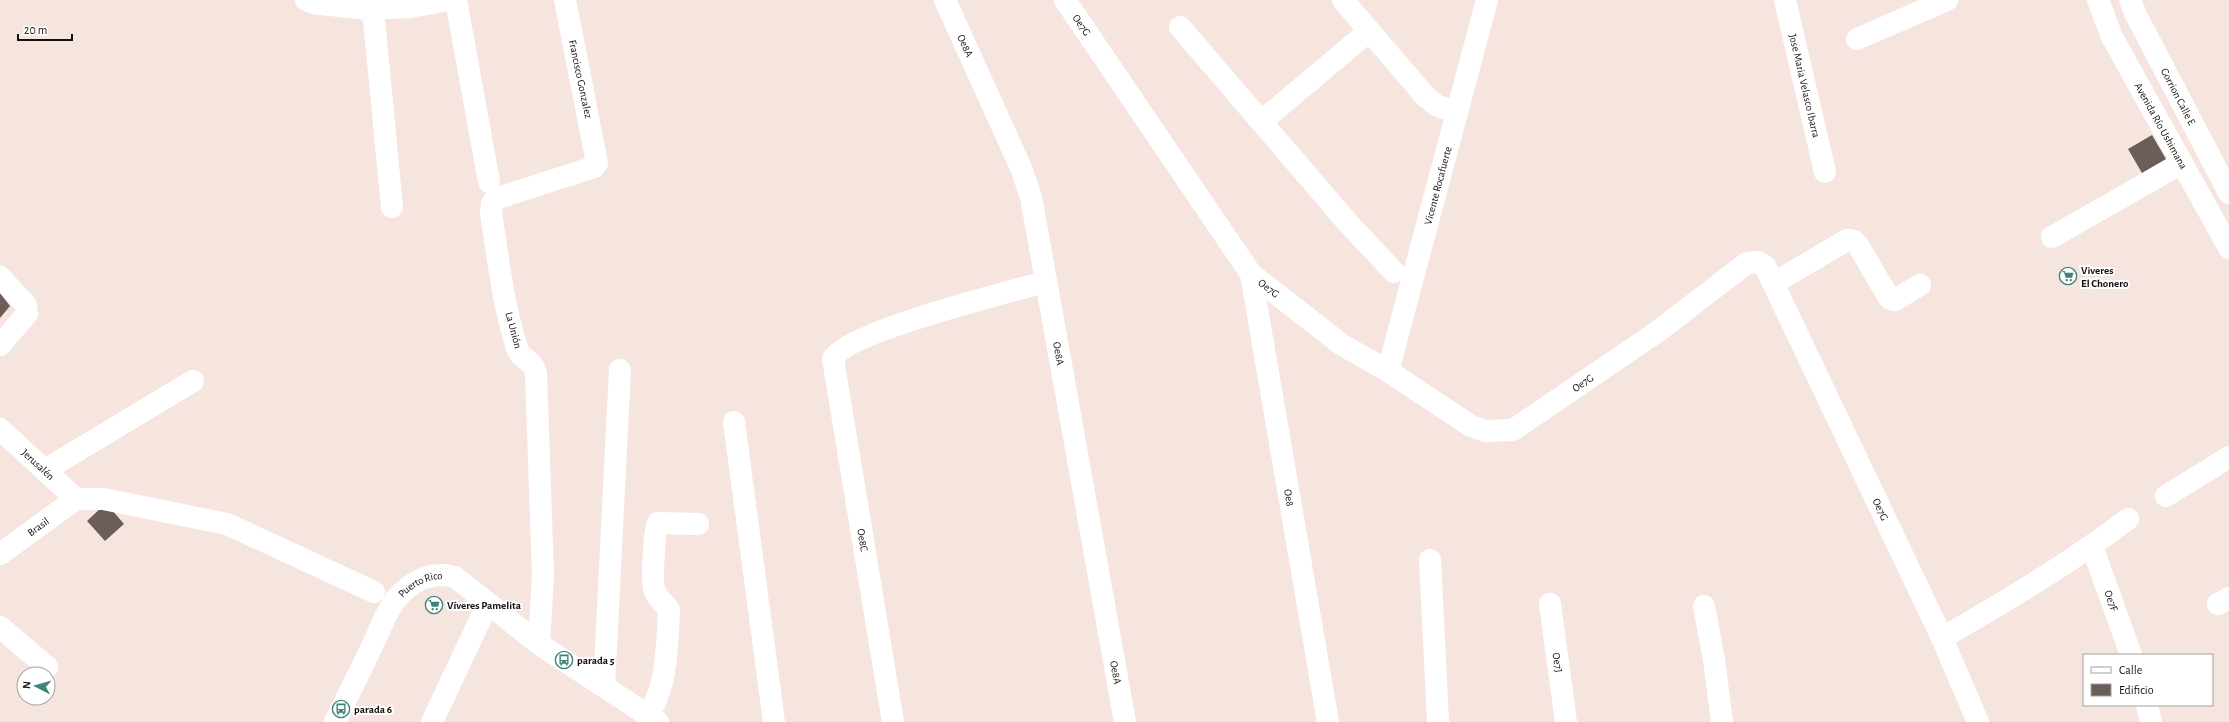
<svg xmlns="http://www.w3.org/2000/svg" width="2229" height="722" viewBox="0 0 2229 722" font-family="'Alegreya Sans',sans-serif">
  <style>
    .building { fill: #6b5d57 }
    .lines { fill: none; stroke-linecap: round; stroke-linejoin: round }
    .minor { stroke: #fff; stroke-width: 22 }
    .labels { text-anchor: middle; stroke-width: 4; stroke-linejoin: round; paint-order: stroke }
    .street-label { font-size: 11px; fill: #16110f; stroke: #fff }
    .poi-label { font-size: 11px; font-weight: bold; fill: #16110f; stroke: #fff; text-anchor: start }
  </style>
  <rect width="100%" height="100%" fill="#f6e5df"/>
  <!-- building -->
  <path class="building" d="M2152 135 2166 159 2142 173 2128 149Z
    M0 293 10 306 0 318Z
    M106 503 124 524 105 541 87 521Z"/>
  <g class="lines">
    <!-- minor -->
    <g class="minor">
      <path d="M306 0 313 3 367 9 410 7 450 0"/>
      <path d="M456 0 489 182"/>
      <path id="s1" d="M945 0 1021 168 1031 197 1125 722"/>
      <path id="s2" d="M1065 0 1251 274 1342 345 1388 371 1471 426 1485 431 1513 430 1657 332 1747 263 1758 262 1765 266 1942 638 1978 722"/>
      <path d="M1343 0 1425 96 1436 105 1457 113"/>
      <path id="s3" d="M1785 0 1825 172"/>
      <path id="s4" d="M2098 0 2112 37 2229 248"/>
      <path id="s5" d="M2130 0 2136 15 2229 193"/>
      <path d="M373 9 392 207"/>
      <path d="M1180 27 1348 223 1394 272"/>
      <path d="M1857 39 1947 0"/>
      <path d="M1261 122 1368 32"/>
      <path d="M2052 237 2182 163"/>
      <path id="s6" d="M1251 274 1328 722"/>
      <path d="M0 277 26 305 27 314 0 345"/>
      <path d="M1774 283 1847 240 1854 241 1858 245 1889 298 1895 300 1920 285"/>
      <path id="s7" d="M1388 371 1487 0"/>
      <path d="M734 422 774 722"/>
      <path id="s8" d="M0 429 76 499"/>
      <path d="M45 470 193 381"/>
      <path d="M2166 496 2229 457"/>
      <path d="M76 499H103L227 524 374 592"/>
      <path id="s9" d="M2092 546 2131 655"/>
      <path id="s10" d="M0 554 76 499"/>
      <path d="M1430 560 1438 722"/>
      <path id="s11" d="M1550 604 1566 722"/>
      <path d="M2218 604 2229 598"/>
      <path d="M1704 606 1714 660 1722 722"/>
      <path d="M0 627 47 667"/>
      <path d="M1942 638C2006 601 2069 564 2128 519"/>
      <path d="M539 644 543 575 536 374C533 358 520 360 517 348 503 305 498 257 491 213L492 203 495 199 594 167 597 163 565 0"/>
      <path d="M604 686 620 370"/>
      <path d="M2147 705 2151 722"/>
      <path d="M647 715C668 689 667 642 669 610 664 603 658 599 655 592 651 582 654 534 658 523L698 524"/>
      <path id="s12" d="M335 722C349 694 362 667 375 640 381 626 388 608 398 597 413 580 433 571 455 577L539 644 658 722"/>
      <path d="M432 722 488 603"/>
      <path d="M893 722 833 359C845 333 1012 291 1045 282"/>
    </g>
  </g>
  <!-- icons -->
  <defs>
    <symbol id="supermarket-ring" viewBox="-11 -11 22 22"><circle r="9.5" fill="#fff" stroke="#3e847b" stroke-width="1.5"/><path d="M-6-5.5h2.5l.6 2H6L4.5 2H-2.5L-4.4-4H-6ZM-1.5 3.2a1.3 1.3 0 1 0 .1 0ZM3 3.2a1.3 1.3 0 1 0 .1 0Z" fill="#3e847b"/></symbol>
    <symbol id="bus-ring" viewBox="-11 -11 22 22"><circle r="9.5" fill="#fff" stroke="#3e847b" stroke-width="1.5"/><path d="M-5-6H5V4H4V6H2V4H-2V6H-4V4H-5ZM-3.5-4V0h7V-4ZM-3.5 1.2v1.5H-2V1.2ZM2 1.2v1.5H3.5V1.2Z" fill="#3e847b"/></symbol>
  </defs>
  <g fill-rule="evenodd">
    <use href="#supermarket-ring" x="2058" y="266" width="20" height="20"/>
    <use href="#supermarket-ring" x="424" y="595" width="20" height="20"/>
    <use href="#bus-ring" x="554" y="650" width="20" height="20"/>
    <use href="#bus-ring" x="331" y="699" width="20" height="20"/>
  </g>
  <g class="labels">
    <!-- street labels -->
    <g class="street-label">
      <text dy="4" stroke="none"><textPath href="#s2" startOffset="30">Oe7G</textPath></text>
      <text dy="4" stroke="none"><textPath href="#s1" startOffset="50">Oe8A</textPath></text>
      <text transform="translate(581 79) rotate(78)" y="4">Francisco Gonzalez</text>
      <text dy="4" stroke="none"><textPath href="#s3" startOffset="88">Jose Maria Velasco Ibarra</textPath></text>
      <text dy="4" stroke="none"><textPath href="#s5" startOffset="108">Gorrion Calle E</textPath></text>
      <text dy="4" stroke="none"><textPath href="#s4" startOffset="141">Avenida Río Ushimana</textPath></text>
      <text dy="4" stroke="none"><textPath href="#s7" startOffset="192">Vicente Rocafuerte</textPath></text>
      <text dy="4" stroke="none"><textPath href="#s2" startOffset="354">Oe7G</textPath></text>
      <text transform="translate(514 330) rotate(75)" y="4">La Unión</text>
      <text dy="4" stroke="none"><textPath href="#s1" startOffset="374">Oe8A</textPath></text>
      <text dy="4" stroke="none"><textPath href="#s2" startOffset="726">Oe7G</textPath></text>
      <text dy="4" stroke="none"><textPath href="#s8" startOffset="52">Jerusalén</textPath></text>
      <text dy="4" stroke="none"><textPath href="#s6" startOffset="227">Oe8</textPath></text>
      <text dy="4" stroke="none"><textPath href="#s2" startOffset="1218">Oe7G</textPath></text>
      <text dy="4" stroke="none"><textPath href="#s10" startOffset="47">Brasil</textPath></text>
      <text transform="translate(863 540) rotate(81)" y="4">Oe8C</text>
      <text dy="4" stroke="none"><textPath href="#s12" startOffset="167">Puerto Rico</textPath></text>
      <text dy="4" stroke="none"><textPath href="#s9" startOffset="58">Oe7F</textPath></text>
      <text dy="4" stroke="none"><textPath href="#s11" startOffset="59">Oe7J</textPath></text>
      <text dy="4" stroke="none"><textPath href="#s1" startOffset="698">Oe8A</textPath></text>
    </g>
    <!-- poi labels -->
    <g class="poi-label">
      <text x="2081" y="274">Viveres<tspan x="2081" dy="13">El Chonero</tspan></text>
      <text x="447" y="609">Víveres Pamelita</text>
      <text x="577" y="664">parada 5</text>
      <text x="354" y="713">parada 6</text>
    </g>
  </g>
  <!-- legend -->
  <rect x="2083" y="654" width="130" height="52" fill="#ffffff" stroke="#a2a09f"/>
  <rect x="2091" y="667" width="20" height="6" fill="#ffffff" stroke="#a2a09f"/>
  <text x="2119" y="674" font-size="12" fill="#16110f">Calle</text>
  <rect x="2091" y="684" width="20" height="12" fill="#6b5d57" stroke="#a2a09f"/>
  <text x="2119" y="694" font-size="12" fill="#16110f">Edificio</text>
  <!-- north arrow -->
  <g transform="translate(36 686) rotate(276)"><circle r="19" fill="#ffffff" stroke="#a2a09f"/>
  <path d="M0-3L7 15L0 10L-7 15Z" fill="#3e847b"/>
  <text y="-6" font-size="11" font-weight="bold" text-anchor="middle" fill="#16110f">N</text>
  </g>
  <!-- scale -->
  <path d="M18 34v6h54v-6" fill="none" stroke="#16110f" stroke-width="2"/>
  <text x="24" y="34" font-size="12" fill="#16110f" stroke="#ffffff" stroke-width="3" paint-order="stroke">20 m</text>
</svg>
